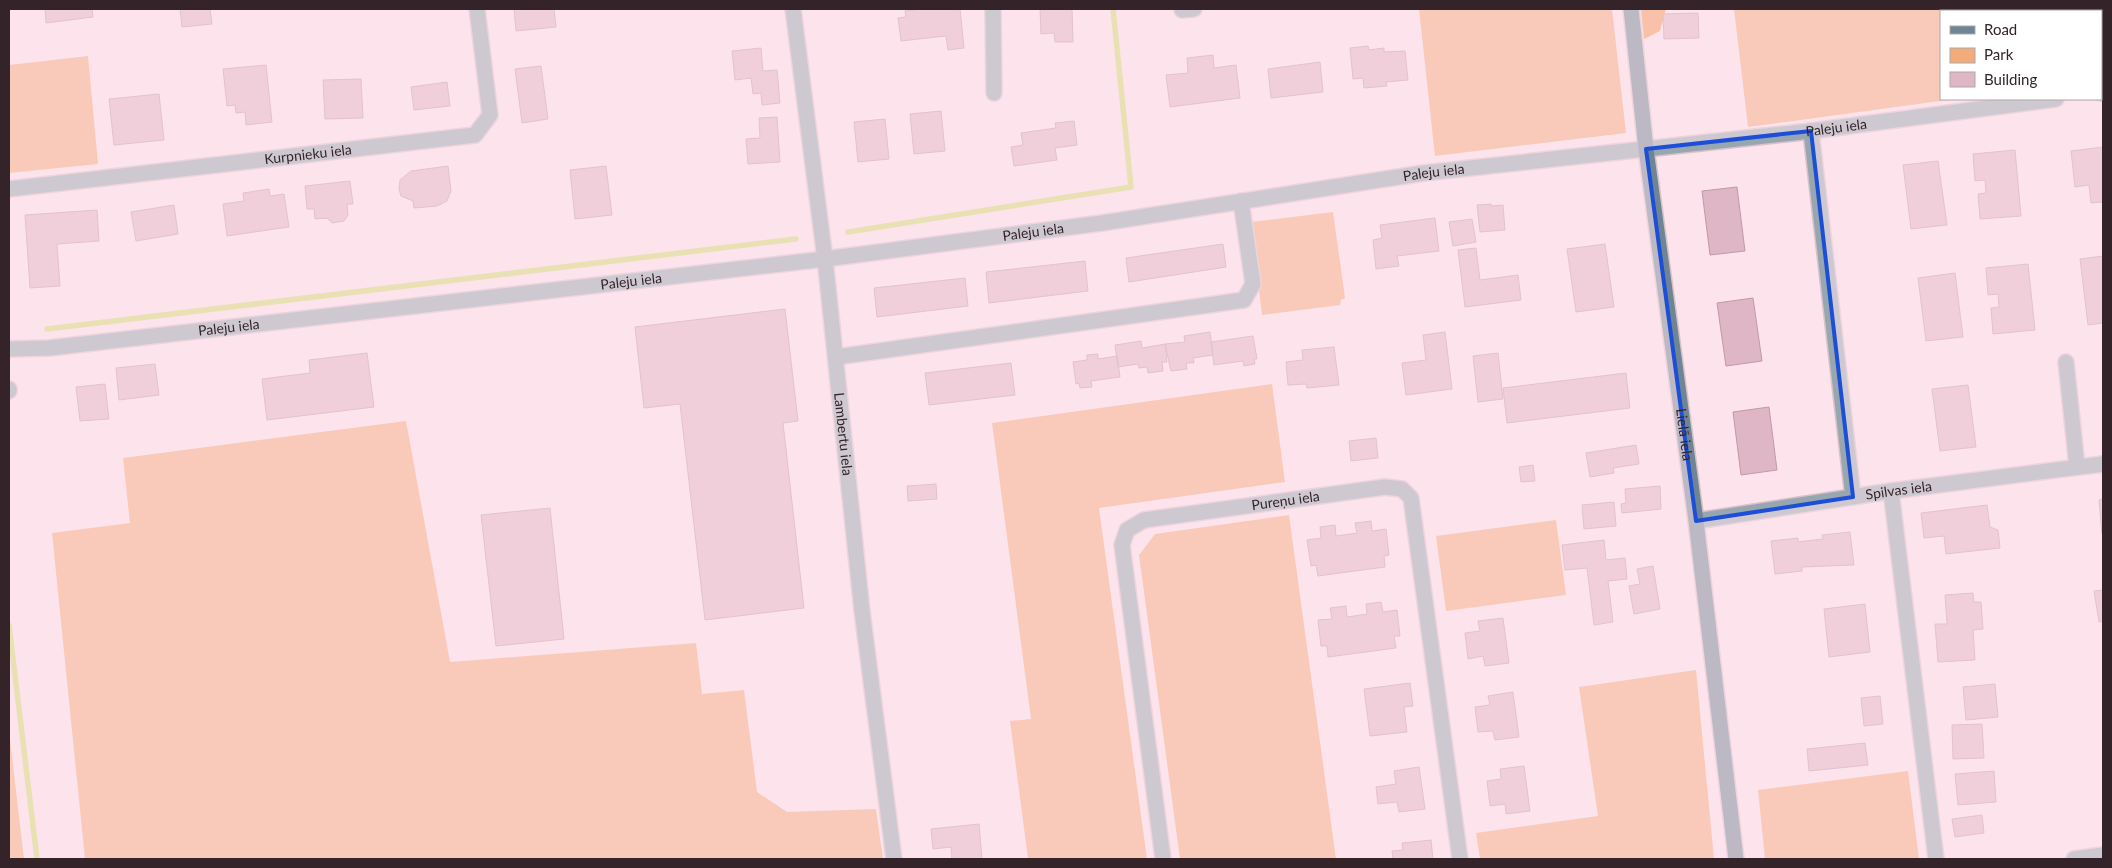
<svg xmlns="http://www.w3.org/2000/svg" width="2112" height="868" viewBox="0 0 2112 868" font-family="Lato,sans-serif">
  <style>
    .green { fill: #f3ab7a }
    .forest { fill: #f39856 }
    .lines { fill: none; stroke-linecap: round; stroke-linejoin: round }
    .stream { stroke: #d0dd6d; stroke-width: 5.5 }
    .building { fill: #dfb6c5; stroke: #c199a8 }
    .street-casing { stroke: #d9c1c9; stroke-width: 18 }
    .secondary-casing { stroke: #d9c1c9; stroke-width: 18 }
    .street { stroke: #96a7b0; stroke-width: 15 }
    .secondary { stroke: #6e8594; stroke-width: 15 }
    .marked { fill: none; stroke: #1d4ed8; stroke-width: 4; stroke-linejoin: round }
    .labels { text-anchor: middle; stroke-width: 5; stroke-linejoin: round; paint-order: stroke }
    .street-label { font-size: 14px; fill: #34242a; stroke: #fff }
  </style>
  <rect width="100%" height="100%" fill="#fde3ec"/>
  <!-- green -->
  <path class="green" d="M1419 9H1612L1626 133 1435 156Z
    M1734 9H2103V76H2101V11H1941V99H1955L1748 127Z
    M88 56 98 164 9 173V65Z
    M1333 212 1345 298 1341 300 1340 305 1262 315 1251 222Z
    M1272 384 1285 482 1099 508 1147 859H1028L1010 721 1031 719 992 423Z
    M406 421 450 662 696 643 702 694 744 690 757 792 787 812 876 809 883 859H85L52 533 130 523 123 458Z
    M1289 515 1336 859H1180L1139 555 1155 534Z
    M1556 520 1566 595 1446 611 1436 536Z
    M1696 670 1714 859H1480L1476 833 1598 816 1579 687Z
    M9 731 24 859H9Z
    M1908 771 1919 859H1765L1758 790Z"/>
  <!-- forest -->
  <path class="forest" d="M1641 9H1666L1660 31 1644 39Z"/>
  <g class="lines">
    <!-- stream -->
    <path class="stream" d="M848 232 1131 187 1113 9
      M47 329 796 239
      M9 625 37 859"/>
  </g>
  <!-- building -->
  <path class="building" d="M45 9H92L93 17 46 23Z
    M180 9H210L212 24 182 27Z
    M514 9H554L556 27 516 31Z
    M923 9H960L964 48 948 50 946 36 901 41 898 18 906 17 905 11Z
    M1040 9H1072L1073 42H1055L1054 33 1041 34Z
    M1698 13 1699 38 1664 39 1663 14Z
    M1368 46 1369 50 1384 48V52L1405 51 1408 80 1386 82 1387 86 1364 88 1363 78 1353 79 1350 48Z
    M761 48 763 71 777 70 780 103 762 105 761 93 753 94 751 78 735 80 732 51Z
    M1213 55 1214 68 1236 65 1240 98 1170 107 1166 75 1188 73 1187 58Z
    M1320 62 1323 92 1271 98 1268 69Z
    M266 65 272 122 246 125 245 112 236 113 235 105 227 106 223 69Z
    M541 66 548 119 522 123 515 69Z
    M361 79 363 118 325 119 323 80Z
    M447 82 450 106 414 110 411 87Z
    M159 94 164 140 114 145 109 99Z
    M941 111 945 151 914 154 910 114Z
    M777 117 780 162 748 164 746 139 760 138 759 118Z
    M885 119 889 159 858 162 854 122Z
    M1074 121 1077 145 1055 148 1057 160 1014 166 1011 147 1023 145 1021 133 1056 128 1055 123Z
    M2103 147V202L2091 203 2089 185 2075 187 2071 151Z
    M2015 150 2021 216 1980 219 1978 194 1986 193 1985 180 1975 181 1973 154Z
    M1938 161 1947 225 1911 229 1903 165Z
    M448 166 451 191 447 201 437 206 414 208 413 201 401 196 399 189 400 180 411 171Z
    M606 166 612 215 575 219 570 170Z
    M350 181 353 204H347L348 215 344 221 332 223 327 218 315 219 314 209H307L305 186Z
    M1737 187 1745 251 1710 255 1702 191Z
    M269 189 270 196 284 194 289 227 227 236 223 204 244 201 243 193Z
    M1491 204V206L1503 205 1505 230 1480 232 1477 205Z
    M174 205 178 234 136 241 131 212Z
    M97 210 99 241 57 244 60 286 30 288 25 215Z
    M1435 218 1439 251 1397 256 1399 266 1376 269 1373 240 1382 238 1380 225Z
    M1472 219 1476 242 1453 246 1449 222Z
    M1223 244 1226 267 1129 282 1126 258Z
    M1605 244 1614 307 1576 312 1567 249Z
    M1476 248 1480 280 1518 275 1521 300 1465 307 1458 250Z
    M2103 256V323L2088 325 2080 259Z
    M1085 261 1088 291 989 303 986 272Z
    M2028 264 2035 330 1993 334 1991 308 1999 307 1998 294 1988 295 1986 268Z
    M1955 273 1963 337 1926 341 1918 278Z
    M965 278 968 306 877 317 874 288Z
    M1753 298 1762 361 1726 366 1717 303Z
    M785 309 798 421 783 423 804 608 705 620 680 404 644 408 635 327Z
    M1210 332 1213 355 1193 358 1194 363H1186L1187 369 1171 371 1165 344 1185 342 1184 336Z
    M1445 332 1452 389 1406 395 1402 363 1426 360 1423 335Z
    M1253 336 1257 359H1254L1255 364 1244 366 1243 361 1214 365 1211 342Z
    M1141 341 1142 348 1165 344 1167 362H1162L1163 371 1148 373 1147 367 1139 368 1138 364 1118 367 1115 345Z
    M1334 347 1339 385 1307 388 1306 384 1288 385 1286 362 1303 360 1302 350Z
    M367 353 374 407 267 420 262 379 310 373 309 360Z
    M1498 353 1503 399 1478 402 1473 356Z
    M1098 354V359L1117 356 1120 377 1091 381 1092 387 1080 388 1079 383 1076 384 1073 362 1087 360V355Z
    M1011 363 1015 395 929 405 925 373Z
    M155 364 159 395 119 400 116 368Z
    M1626 373 1630 408 1507 423 1503 388Z
    M105 384 109 419 80 421 76 387Z
    M1968 385 1976 447 1940 451 1932 389Z
    M1769 407 1777 470 1741 475 1733 412Z
    M1376 438 1378 458 1351 461 1349 441Z
    M1636 445 1639 464 1613 468 1614 473 1590 477 1586 453Z
    M1533 465 1535 481 1521 482 1519 467Z
    M936 484 937 499 908 501 907 486Z
    M1660 486 1661 509 1622 513 1621 504 1626 503 1625 489Z
    M2103 499V534H2102L2099 500Z
    M1614 502 1616 526 1584 529 1582 505Z
    M1987 505 1990 527 1998 530 2000 548 1946 554 1944 536 1924 538 1921 513Z
    M550 508 564 639 496 646 481 515Z
    M1371 521 1372 531 1386 529 1389 555 1384 556 1385 567 1318 576 1316 565 1311 566 1307 540 1321 538 1320 527 1335 525 1336 536 1357 533 1355 523Z
    M1850 532 1854 565 1802 567V571L1775 574 1771 541 1798 538V542L1823 539 1822 535Z
    M1604 540 1606 560 1625 558 1627 579 1608 581 1613 622 1594 625 1587 568 1565 570 1562 545Z
    M1653 566 1660 609 1634 614 1629 586 1640 584 1637 569Z
    M2103 590V621L2099 622 2094 591Z
    M1973 593 1974 602H1981L1983 629 1973 630 1975 660 1938 662 1935 624H1947L1945 595Z
    M1381 602 1383 612 1397 610 1400 636H1394L1396 648 1328 657 1327 646H1321L1318 620 1332 619 1330 608 1346 606 1347 617 1367 614 1366 604Z
    M1865 604 1870 652 1829 657 1824 609Z
    M1503 618 1509 663 1485 666 1483 656 1468 659 1465 633 1480 631 1478 621Z
    M1410 683 1413 706 1404 707 1407 732 1370 736 1364 689Z
    M1995 684 1998 717 1966 720 1963 687Z
    M1513 692 1519 737 1495 740 1493 731 1478 732 1475 707 1490 705 1488 696Z
    M1880 696 1883 724 1864 726 1861 698Z
    M1982 724 1984 758 1953 759 1952 725Z
    M1865 743 1868 765 1809 771 1807 749Z
    M1524 766 1530 811 1506 814 1505 804 1490 806 1487 781 1501 779 1500 769Z
    M1419 767 1425 809 1399 812 1397 802 1378 804 1376 787 1396 784 1394 771Z
    M1994 771 1996 802 1958 805 1955 774Z
    M1982 815 1984 833 1955 837 1952 819Z
    M979 824 982 859H952L951 847 933 849 931 829Z
    M1431 840 1433 859H1393L1392 851 1403 850 1402 843Z"/>
  <g class="lines">
    <defs>
      <g id="street">
        <path id="s1" d="M793 9 825 259 862 611 894 859"/>
        <path d="M993 9 994 93"/>
        <path d="M1182 10 1194 9"/>
        <path d="M2101 93 2103 92"/>
        <path d="M1811 131 1853 497"/>
        <path id="s2" d="M9 189 475 135 490 115 477 9"/>
        <path id="s3" d="M9 349 49 348 825 259 1102 223 1424 173 1811 131 2056 99"/>
        <path d="M836 357 1244 300 1253 284 1241 201"/>
        <path d="M2066 362 2077 467"/>
        <path d="M9 389V391"/>
        <path d="M1891 491 1936 859"/>
        <path id="s4" d="M1696 521 1891 491 2103 464"/>
        <path id="s5" d="M1163 859 1122 545 1127 530 1144 520 1385 487 1402 489 1411 498 1460 859"/>
        <path d="M2074 859 2103 855"/>
      </g>
      <g id="secondary">
        <path id="s6" d="M1631 9 1646 149 1696 521 1736 859"/>
      </g>
    </defs>
    <!-- street casing -->
    <use href="#street" class="street-casing"/>
    <!-- secondary casing -->
    <use href="#secondary" class="secondary-casing"/>
    <!-- street -->
    <use href="#street" class="street"/>
    <!-- secondary -->
    <use href="#secondary" class="secondary"/>
  </g>
  <!-- marked area -->
  <path d="M0 0H2112V868H0ZM1811 131 1853 497 1696 521 1646 149Z" fill="#fde3ec" fill-opacity=".55" fill-rule="evenodd"/>
  <path class="marked" d="M1811 131 1853 497 1696 521 1646 149Z"/>
  <g class="labels">
    <!-- street labels -->
    <g class="street-label">
      <text dy="5" stroke="none"><textPath href="#s3" startOffset="1841">Paleju iela</textPath></text>
      <text dy="5" stroke="none"><textPath href="#s2" startOffset="301">Kurpnieku iela</textPath></text>
      <text dy="5" stroke="none"><textPath href="#s3" startOffset="1436">Paleju iela</textPath></text>
      <text dy="5" stroke="none"><textPath href="#s3" startOffset="1031">Paleju iela</textPath></text>
      <text dy="5" stroke="none"><textPath href="#s3" startOffset="626">Paleju iela</textPath></text>
      <text dy="5" stroke="none"><textPath href="#s3" startOffset="221">Paleju iela</textPath></text>
      <text dy="5" stroke="none"><textPath href="#s1" startOffset="428">Lambertu iela</textPath></text>
      <text dy="5" stroke="none"><textPath href="#s6" startOffset="429">Lielā iela</textPath></text>
      <text dy="5" stroke="none"><textPath href="#s4" startOffset="205">Spilvas iela</textPath></text>
      <text dy="5" stroke="none"><textPath href="#s5" startOffset="495">Pureņu iela</textPath></text>
    </g>
  </g>
  <!-- border -->
  <rect width="2112" height="868" fill="none" stroke="#34242a" stroke-width="20"/>
  <!-- legend -->
  <rect x="1940" y="10" width="162" height="90" fill="#ffffff" stroke="#aea7aa"/>
  <rect x="1950" y="26" width="25" height="8" fill="#6e8594" stroke="#aea7aa"/>
  <text x="1984" y="35" font-size="15" fill="#34242a">Road</text>
  <rect x="1950" y="48" width="25" height="15" fill="#f3ab7a" stroke="#aea7aa"/>
  <text x="1984" y="60" font-size="15" fill="#34242a">Park</text>
  <rect x="1950" y="72" width="25" height="15" fill="#dfb6c5" stroke="#aea7aa"/>
  <text x="1984" y="85" font-size="15" fill="#34242a">Building</text>
</svg>
